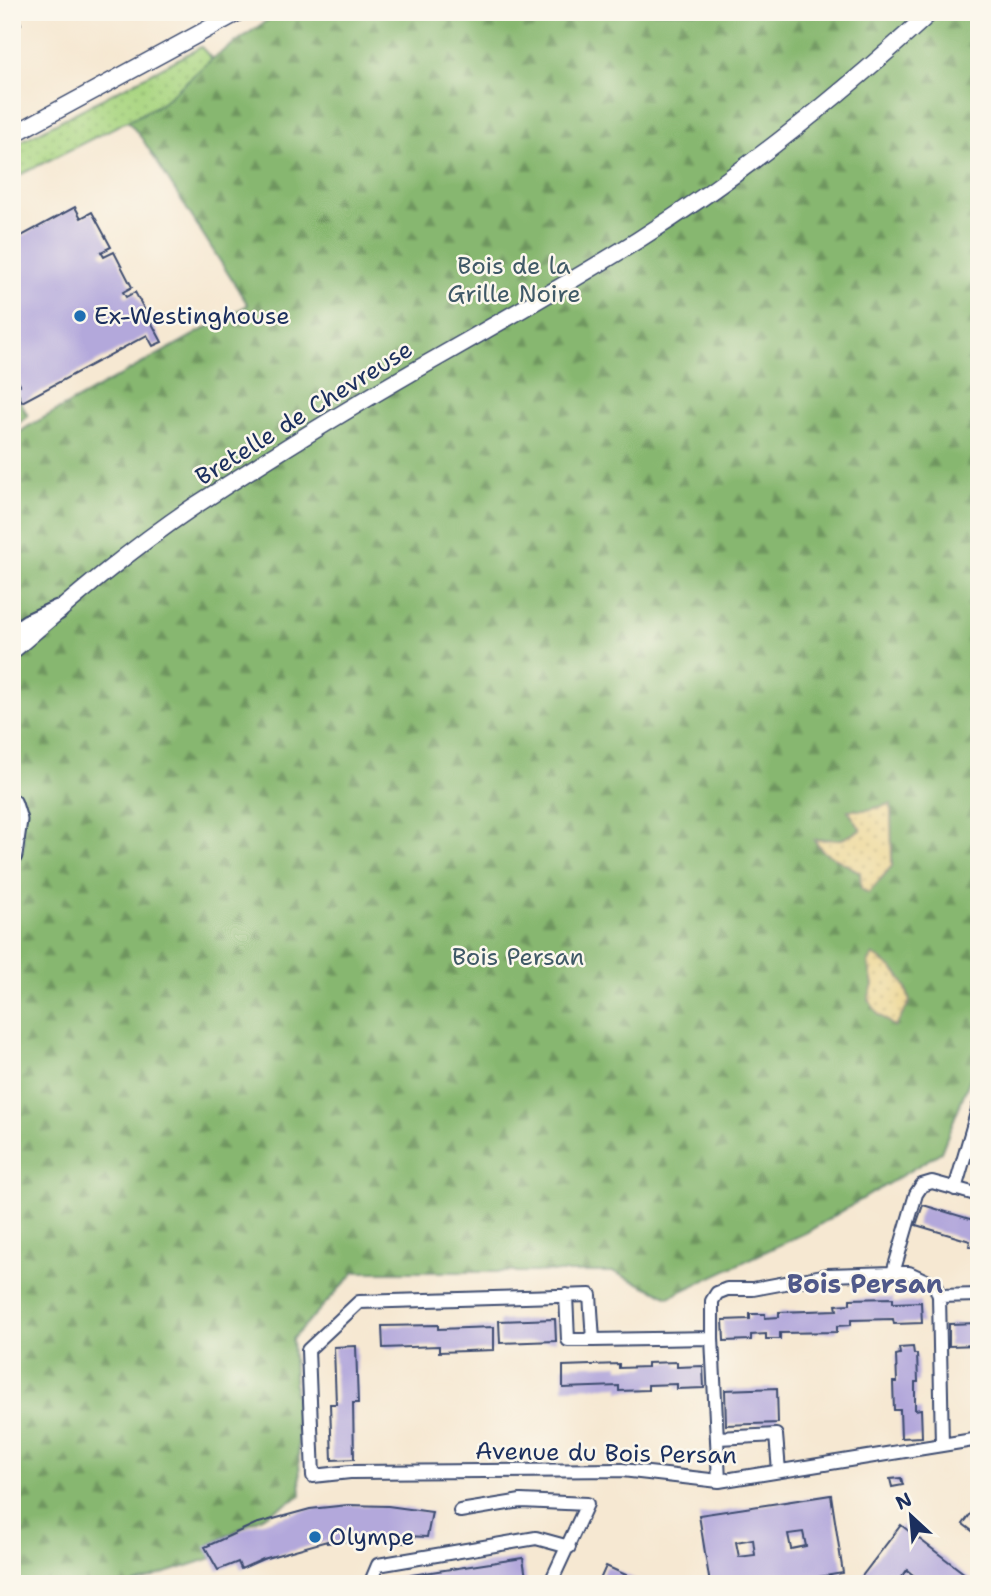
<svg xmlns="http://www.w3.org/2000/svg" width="991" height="1596" viewBox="0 0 991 1596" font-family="'Shantell Sans',sans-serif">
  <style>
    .grass { fill: url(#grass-dots); stroke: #628270; stroke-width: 2 }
    .forest { fill: url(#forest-firs); stroke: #517367; stroke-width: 2; fill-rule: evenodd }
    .sand { fill: url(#sand-dots); stroke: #84847e; stroke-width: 2 }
    .building { fill: #b3a8db; fill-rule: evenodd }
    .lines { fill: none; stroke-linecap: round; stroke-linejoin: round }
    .minor-casing { stroke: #3c4b6f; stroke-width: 16 }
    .secondary-casing { stroke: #3c4b6f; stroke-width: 19 }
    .trunk-casing { stroke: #3c4b6f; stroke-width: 23 }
    .minor { stroke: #fff; stroke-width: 12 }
    .secondary { stroke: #fff; stroke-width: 16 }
    .trunk { stroke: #fff; stroke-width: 19 }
    .poi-dot { fill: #1f6fb2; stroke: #fbf7ec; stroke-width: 2.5 }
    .labels { text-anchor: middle; stroke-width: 5; stroke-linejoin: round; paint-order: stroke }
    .park-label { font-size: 24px; fill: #3f5967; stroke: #fbf7ec }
    .poi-label { font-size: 24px; fill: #1b2f5e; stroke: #fbf7ec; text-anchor: start }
    .street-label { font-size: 24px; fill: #1b2f5e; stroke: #fbf7ec }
    .neighbourhood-label { font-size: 26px; font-weight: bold; fill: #50598a; stroke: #fbf7ec }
  </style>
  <defs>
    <pattern id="grass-dots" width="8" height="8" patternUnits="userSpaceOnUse" patternTransform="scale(1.75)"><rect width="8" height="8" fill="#aad682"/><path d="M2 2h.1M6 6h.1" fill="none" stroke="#92b873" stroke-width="1.8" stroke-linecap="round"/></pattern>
    <pattern id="forest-firs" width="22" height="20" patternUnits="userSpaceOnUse" patternTransform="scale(1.75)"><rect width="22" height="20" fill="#87b770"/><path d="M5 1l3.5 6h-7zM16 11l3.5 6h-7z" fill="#6e955f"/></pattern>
    <pattern id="sand-dots" width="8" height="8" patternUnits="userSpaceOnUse" patternTransform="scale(1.75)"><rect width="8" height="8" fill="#eeda9e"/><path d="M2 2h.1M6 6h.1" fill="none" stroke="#ccbb8a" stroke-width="1.8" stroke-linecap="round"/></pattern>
  </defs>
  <rect width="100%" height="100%" fill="#fbf7ec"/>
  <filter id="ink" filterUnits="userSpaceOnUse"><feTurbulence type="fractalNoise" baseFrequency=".0143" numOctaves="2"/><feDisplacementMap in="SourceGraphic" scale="14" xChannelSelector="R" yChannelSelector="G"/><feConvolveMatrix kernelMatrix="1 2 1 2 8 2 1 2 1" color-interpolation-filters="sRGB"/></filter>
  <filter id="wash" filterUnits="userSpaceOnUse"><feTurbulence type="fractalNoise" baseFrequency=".00686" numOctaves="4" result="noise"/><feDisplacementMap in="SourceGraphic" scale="28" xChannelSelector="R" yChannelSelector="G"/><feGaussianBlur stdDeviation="1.57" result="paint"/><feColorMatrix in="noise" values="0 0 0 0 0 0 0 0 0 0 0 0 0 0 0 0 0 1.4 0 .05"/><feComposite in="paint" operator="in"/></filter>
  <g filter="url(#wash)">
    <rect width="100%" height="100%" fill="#f6e8d2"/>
    <!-- grass -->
    <path class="grass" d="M201 47 212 59 161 104 12 179V146Z"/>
    <!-- forest -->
    <path class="forest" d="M279 12H979V1056L941 1152 807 1232 669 1297 614 1272H355L292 1339 301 1496 206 1547 212 1558 132 1584H12V880L24 843 12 796V438L27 427 248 305 143 140 128 121 161 104 212 59ZM849 810H867L891 844 892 866 860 872 824 852 815 840 842 839 862 830Z
      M12 387 28 416 12 428Z"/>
    <!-- sand -->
    <path class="sand" d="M891 804 892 866 869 893 861 889 860 872 824 852 814 840 842 839 861 830 848 810H867Z
      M873 955C896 969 904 976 910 1002L895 1027 878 1014 868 999 873 985 868 963Z"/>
    <g id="blocks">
      <!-- building -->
      <path class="building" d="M12 12H17L21 24 12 28Z
        M75 207 81 218 92 212 111 247 101 252 104 257 114 252 132 287 123 292 126 297 135 292 162 342 153 346 147 335 22 402 15 388 20 385 12 370V357L15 355 12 349V241Z
        M923 1205 977 1221 975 1225 979 1226V1248L969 1246 970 1241 916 1225Z
        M893 1298V1303L921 1302 922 1323 894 1324 893 1319 851 1320V1325L837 1326V1332L780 1333V1339H766V1334L751 1335V1340L724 1341 723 1320 750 1319V1314H765V1318L779 1317V1312L837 1310 836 1305 850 1304V1299Z
        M555 1319 556 1341 500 1343 499 1321Z
        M979 1323V1345L949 1346V1324Z
        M438 1325V1329L494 1327V1350L439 1352V1346L383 1348 382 1326Z
        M356 1346 358 1403H353L354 1459 332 1460 330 1404H336L334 1347Z
        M913 1347 914 1354H917L918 1382H915V1410L921 1409 922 1437 901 1438 900 1410H894L893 1382H897L896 1355 900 1354 899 1348Z
        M677 1362V1367L703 1366 704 1388 677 1389V1384L648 1385V1390L619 1391V1386L563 1388V1366L619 1364V1368L647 1367V1363Z
        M777 1388 778 1423 726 1425 725 1390Z
        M901 1478 903 1485 892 1487 890 1479Z
        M831 1495 843 1573 776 1584H710L699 1515ZM803 1532 806 1546 791 1549 788 1534ZM753 1539 755 1555 739 1557 736 1542Z
        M979 1503V1536L963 1524Z
        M348 1505 388 1506 432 1512 427 1537 406 1536 405 1543 357 1540 327 1543V1541L263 1559 241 1569 238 1562 218 1570 205 1547 255 1524 310 1509Z
        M901 1525 978 1584H916L919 1580 907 1570 897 1584H856Z
        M523 1558 527 1584H385L386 1579Z
        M606 1566 646 1584H598Z"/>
    </g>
  </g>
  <g filter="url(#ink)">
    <use href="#blocks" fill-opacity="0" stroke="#3c4b6f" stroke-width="2"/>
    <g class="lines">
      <defs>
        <path id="minor" d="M955 1189 979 1106
          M893 1273 916 1194 922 1185 932 1182 979 1195
          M566 1295 568 1340H593
          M939 1296 979 1295
          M712 1338 719 1481
          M718 1438 776 1435 779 1471
          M942 1445 939 1296 935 1285 909 1273H893L828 1275 753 1289H727L717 1293 712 1301V1338L593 1340 590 1295 359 1302 308 1350 313 1476 350 1472 622 1470 719 1481 942 1445 979 1439
          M460 1511 521 1501 587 1504 550 1584
          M272 1584H286
          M370 1584 378 1565 536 1538 569 1547"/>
        <path id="secondary" d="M12 135 239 12
          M12 651C71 600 129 550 193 507 264 461 336 416 409 374 486 330 563 287 638 240 743 174 840 96 931 12"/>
        <path id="trunk" d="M12 635 28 624 58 610
          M12 804 17 820 12 855"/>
      </defs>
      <!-- minor casing -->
      <use href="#minor" class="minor-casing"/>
      <!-- secondary casing -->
      <use href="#secondary" class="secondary-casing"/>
      <!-- trunk casing -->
      <use href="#trunk" class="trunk-casing"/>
      <!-- minor -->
      <use href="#minor" class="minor"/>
      <!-- secondary -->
      <use href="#secondary" class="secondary"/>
      <!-- trunk -->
      <use href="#trunk" class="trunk"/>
    </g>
  </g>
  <!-- markers -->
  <g class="poi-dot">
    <circle cx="80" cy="316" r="7"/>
    <circle cx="315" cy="1537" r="7"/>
  </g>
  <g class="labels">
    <!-- park labels -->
    <g class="park-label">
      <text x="514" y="274">Bois de la<tspan x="514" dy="28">Grille Noire</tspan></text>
      <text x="518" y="965">Bois Persan</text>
    </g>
    <!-- poi labels -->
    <g class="poi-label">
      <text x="94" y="324">Ex-Westinghouse</text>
      <text x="329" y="1545">Olympe</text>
    </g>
    <!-- street labels -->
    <g class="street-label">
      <text transform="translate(304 413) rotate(-32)" y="8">Bretelle de Chevreuse</text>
      <text transform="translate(606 1453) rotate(1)" y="8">Avenue du Bois Persan</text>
    </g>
    <!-- neighbourhood labels -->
    <g class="neighbourhood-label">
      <text x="865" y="1293">Bois Persan</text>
    </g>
  </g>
  <!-- margin -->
  <rect width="991" height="1596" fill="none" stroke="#fbf7ec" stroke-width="42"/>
  <!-- north arrow -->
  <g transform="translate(911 1516) rotate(334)" stroke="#fbf7ec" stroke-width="5" paint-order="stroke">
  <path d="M0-5L12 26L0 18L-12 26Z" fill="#1b2f5e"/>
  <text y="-10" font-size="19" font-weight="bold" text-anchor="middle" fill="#1b2f5e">N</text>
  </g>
</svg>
